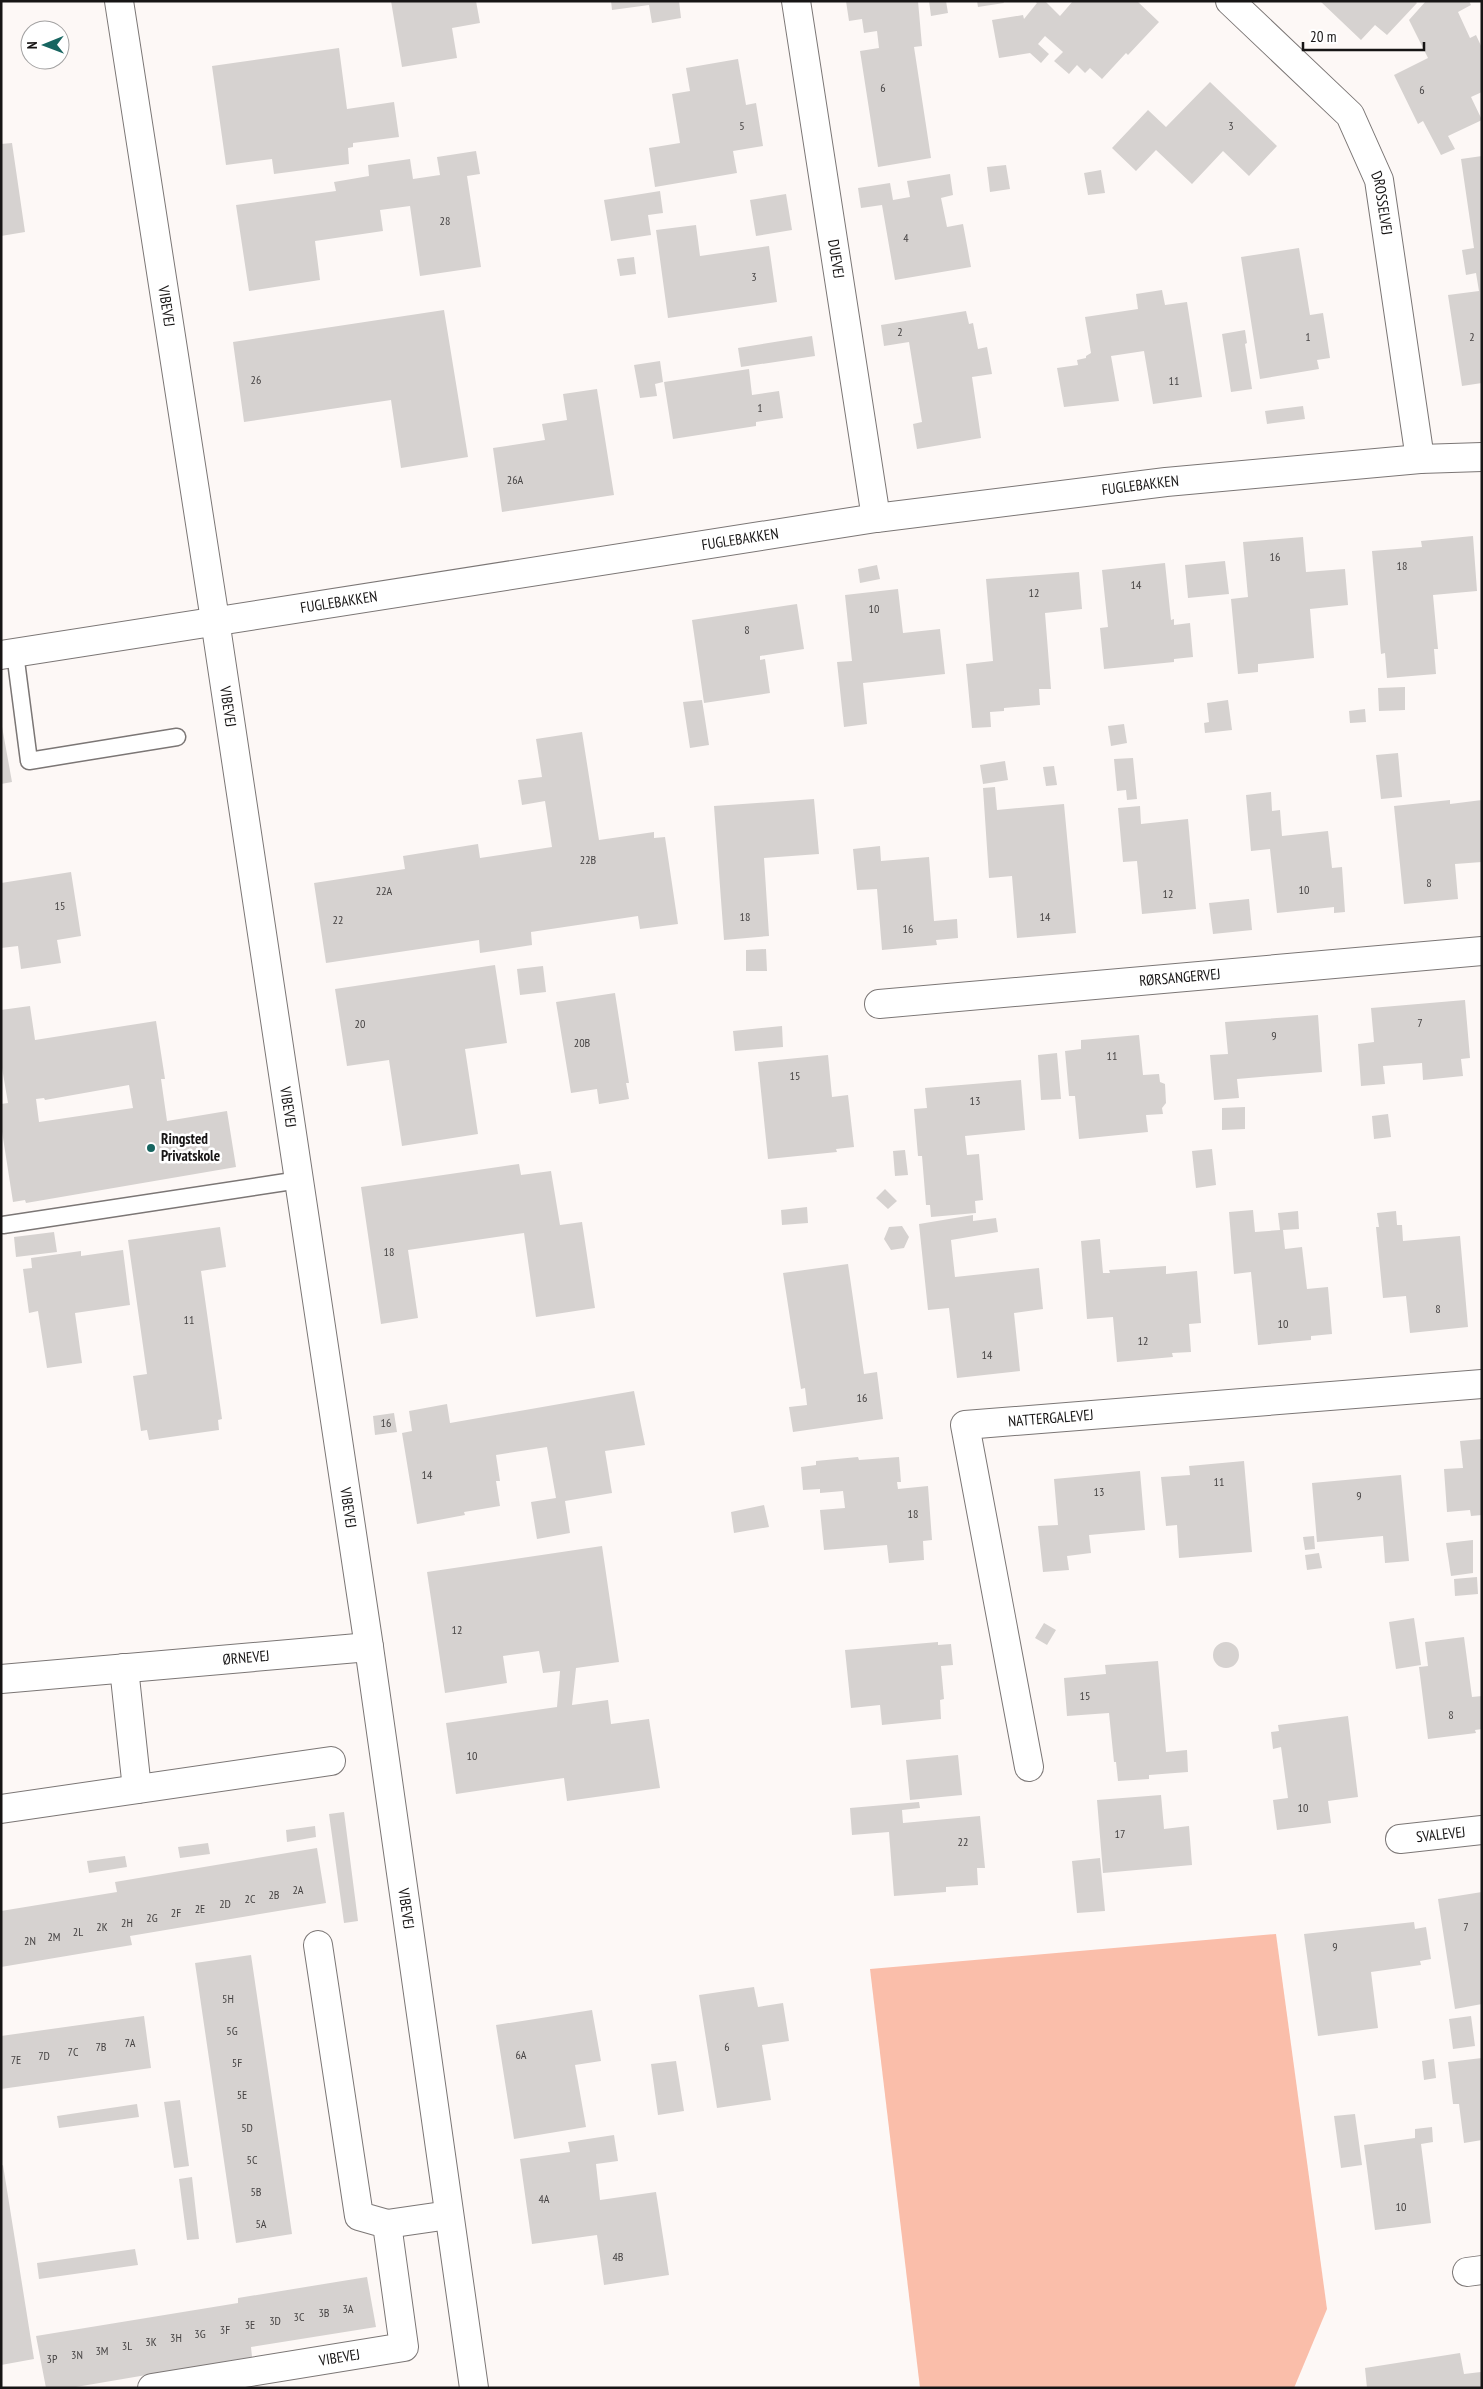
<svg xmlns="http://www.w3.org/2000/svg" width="1483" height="2389" viewBox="0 0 1483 2389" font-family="'PT Sans Narrow',sans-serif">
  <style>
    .green { fill: #fabeaa }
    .building { fill: #d6d2d0; fill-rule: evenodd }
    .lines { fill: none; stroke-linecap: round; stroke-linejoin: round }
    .service-casing { stroke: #7b7675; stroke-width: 19 }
    .minor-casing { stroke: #7b7675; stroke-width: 30 }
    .service { stroke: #fff; stroke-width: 16 }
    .minor { stroke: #fff; stroke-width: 28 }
    .poi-dot { fill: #176560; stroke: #fff; stroke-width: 2 }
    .labels { text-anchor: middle; stroke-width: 5; stroke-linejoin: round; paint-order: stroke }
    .number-label { font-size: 12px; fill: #474444 }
    .street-label { font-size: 15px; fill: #171515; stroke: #fff }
    .poi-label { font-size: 15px; font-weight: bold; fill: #171515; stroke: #fff; text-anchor: start }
  </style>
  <rect width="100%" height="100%" fill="#fdf8f6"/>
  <!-- green -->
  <path class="green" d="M1276 1934 1327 2309 1294 2388H920L870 1969Z"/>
  <!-- building -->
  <path class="building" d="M391 1H476L480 23 452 28 457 58 402 67Z
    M611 1H679L681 18 652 23 649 5 612 10Z
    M846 1H918L922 46 914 47 931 158 878 167 860 51 879 48 877 31 864 33 862 19 849 21Z
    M929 1H946L948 13 931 16Z
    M977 1H1003L1004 3 978 7Z
    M1034 1H1045L1060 16 1073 1H1137L1159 22 1128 55 1126 53 1102 79 1090 68 1085 73 1077 65 1069 74 1054 61 1063 52 1045 36 1038 44 1049 54 1041 63 1030 53 999 58 992 20 1023 15 1024 19 1037 3Z
    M1320 1H1415L1417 3 1387 35 1375 25 1361 40Z
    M1426 1H1469L1471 5 1458 12 1470 38 1476 35 1482 48V92L1471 97 1482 120 1448 136 1455 149 1441 155 1423 121 1418 124 1394 75 1428 58 1409 20Z
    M339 48 347 109 394 102 399 137 353 143V147L348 148 349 164 274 174 272 159 226 165 212 66Z
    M738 59 746 105 756 103 763 146 733 151 737 173 655 187 649 148 680 143 672 94 690 91 686 68Z
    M1210 82 1277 146 1249 176 1223 151 1192 184 1156 150 1136 171 1112 148 1148 110 1166 127Z
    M12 143 25 232 1 236V144Z
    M476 151 480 174 467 176 481 267 420 276 410 206 380 210 383 231 315 241 320 280 249 291 236 205 336 191 334 182 369 176 368 165 410 159 413 179 440 175 437 157Z
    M1482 156V383L1462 386 1448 295 1479 291 1476 273 1466 275 1462 250 1474 248 1461 159Z
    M1006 165 1010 189 990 192 987 167Z
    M1101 170 1105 193 1088 195 1084 173Z
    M950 174 953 195 941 198 947 227 963 224 971 267 895 280 882 205 861 208 858 188 890 183 893 200 910 197 907 181Z
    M660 191 663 213 648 215 651 235 611 241 604 200Z
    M786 194 792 230 756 236 750 200Z
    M696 225 700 256 769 246 777 302 668 318 656 230Z
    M1299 248 1310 315 1323 313 1330 358 1317 360 1319 369 1260 379 1241 257Z
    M634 257 636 274 620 276 617 259Z
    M1162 290 1165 305 1187 302 1202 397 1153 404 1144 351 1111 356 1119 401 1064 407 1057 368 1078 365 1077 360 1086 358V356L1091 353 1085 317 1138 309 1136 294Z
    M444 310 468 457 401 468 391 400 244 422 233 342Z
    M966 311 969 324 973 323 978 349 987 347 992 374 972 377 981 438 917 449 913 424 922 422 909 342 884 346 881 325Z
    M1245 330 1247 343 1245 344 1252 389 1231 392 1222 334Z
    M812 336 815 356 741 367 738 348Z
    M660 361 663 382 655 384 657 396 640 398 634 365Z
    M749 369 752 395 779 391 783 418 756 422V426L673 439 664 382Z
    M597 389 614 495 502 512 493 448 545 440 542 424 567 420 563 394Z
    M1303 406 1305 419 1267 424 1265 411Z
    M1473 536 1477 591 1433 595 1438 649H1434L1436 674 1387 678 1385 653 1381 654 1372 551 1422 547 1421 541Z
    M1303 537 1306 572 1345 569 1348 605 1310 609 1314 658 1258 664V672L1238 674 1231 599 1248 597 1243 542Z
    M1225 561 1229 594 1188 598 1185 565Z
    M1165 563 1171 620 1174 619V625L1190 623 1193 657 1174 659V662L1104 669 1100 628 1108 627 1102 570Z
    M877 565 880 579 860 583 858 569Z
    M1079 572 1082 609 1045 613 1051 689H1039L1040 705 1004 708V711L990 712 991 727 972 728 966 664 993 661 986 579Z
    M898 589 903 633 940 629 945 674 863 683 867 724 844 727 837 662 852 661 845 595Z
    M797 604 804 649 760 656V660L765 659 770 693 704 703 692 620Z
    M1405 687V710L1379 711 1378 688Z
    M702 700 709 745 690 748 683 702Z
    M1228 700 1232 730 1205 733 1204 723 1209 722 1207 703Z
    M1365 709 1366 722 1350 723 1349 711Z
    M1 721 12 782 1 784Z
    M1124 724 1127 743 1111 746 1108 726Z
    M582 732 599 840 654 832V838L665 837 678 924 640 929 638 916 531 932 532 945 480 953 479 940 326 963 314 883 405 869 403 856 478 844 480 858 552 847 545 801 522 805 518 780 542 777 536 739Z
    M1398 753 1402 797 1381 799 1376 755Z
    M1133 758 1137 799 1127 800 1126 790 1117 791 1114 759Z
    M1005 761 1008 780 983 784 980 765Z
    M1054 766 1057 785 1046 786 1043 767Z
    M995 787 997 810 1064 804 1076 933 1017 938 1012 876 989 878 983 788Z
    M1271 792 1272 811 1280 810 1282 836 1328 831 1332 868 1342 867 1345 912 1334 913V907L1277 913 1270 849 1251 851 1246 795Z
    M814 799 819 854 764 858 769 936 724 940 714 806Z
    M1450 800V804L1482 800V862L1455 864 1458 899 1404 904 1394 806Z
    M1140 806 1141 824 1188 819 1196 909 1142 914 1137 861 1123 862 1118 808Z
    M880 846 881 861 929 857 934 921 957 919 958 938 936 940 937 945 882 950 877 889 857 890 853 849Z
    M71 872 81 936 57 940 61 963 21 969 18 946 1 948V883Z
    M1249 899 1252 930 1213 934 1209 903Z
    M766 949 767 971H746V950Z
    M495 965 507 1043 465 1049 478 1134 402 1146 389 1060 347 1066 335 989Z
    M543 966 546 992 520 995 517 969Z
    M615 993 629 1083H626L629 1099 599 1104 597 1089 571 1093 556 1002Z
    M1465 1000 1470 1058 1461 1059 1463 1076 1423 1080 1422 1063 1383 1066 1385 1084 1361 1086 1358 1044 1374 1042 1371 1008Z
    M30 1006 35 1040 156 1021 165 1079H161L167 1121 227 1111 236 1167 26 1203 25 1200 13 1202 1 1125V1104L8 1103 1 1062V1010ZM129 1085 133 1108 39 1122 36 1099 44 1098 45 1100Z
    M1318 1015 1322 1072 1237 1079 1239 1098 1214 1100 1210 1055 1228 1054 1225 1022Z
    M782 1026 783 1047 735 1051 733 1031Z
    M1139 1035 1143 1075 1159 1074 1160 1082 1165 1084 1166 1103 1162 1108 1163 1114 1146 1115 1148 1132 1079 1139 1075 1096H1069L1065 1051 1081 1049V1040Z
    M1057 1053 1061 1099 1041 1100 1038 1055Z
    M828 1055 832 1097 848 1095 854 1147 836 1149 837 1152 768 1159 758 1062Z
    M1021 1080 1025 1130 965 1136 967 1155 979 1154 983 1200 975 1201 976 1213 931 1217 930 1205H926L922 1156H918L914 1109 927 1108 925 1088Z
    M1245 1107V1129L1222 1130V1108Z
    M1388 1114 1391 1137 1374 1139 1372 1116Z
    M1212 1149 1216 1185 1196 1188 1192 1151Z
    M905 1150 908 1175 895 1176 893 1151Z
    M519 1164 521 1175 551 1171 560 1225 582 1222 595 1308 536 1317 524 1233 408 1250 418 1318 381 1324 361 1187Z
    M885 1189 897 1201 888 1209 876 1198Z
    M807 1207 808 1223 782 1225 781 1210Z
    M1253 1210 1255 1232 1280 1230 1278 1213 1298 1211 1299 1229 1283 1230 1285 1249 1302 1247 1307 1289 1328 1287 1332 1334 1311 1336V1340L1258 1345 1251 1272 1234 1274 1229 1212Z
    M1396 1211 1397 1225H1402L1403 1241 1460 1236 1468 1327 1410 1333 1406 1296 1383 1298 1376 1227H1379L1377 1213Z
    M973 1215V1221L996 1218 998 1232 951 1240 955 1277 1039 1268 1043 1309 1014 1313 1020 1371 957 1378 949 1308 928 1310 919 1224Z
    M902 1226 909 1237 904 1248 891 1250 884 1239 889 1227Z
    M220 1227 226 1267 201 1271 222 1419 218 1420 219 1430 149 1440 147 1430 141 1431 133 1376 147 1374 128 1240Z
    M54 1232 57 1252 16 1257 14 1237Z
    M1100 1239 1103 1273H1110L1109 1270 1166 1266V1274L1197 1271 1201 1323 1189 1324 1191 1352 1172 1353 1173 1357 1117 1362 1113 1317 1087 1319 1081 1241Z
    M123 1250 130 1305 75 1313 82 1363 47 1368 38 1311 29 1313 23 1269 32 1268 31 1258 81 1251V1256Z
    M848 1264 864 1374 877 1372 883 1419 793 1432 789 1407 807 1405 805 1388 801 1389 783 1273Z
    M634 1391 645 1445 605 1451 612 1493 565 1501 570 1533 537 1539 531 1502 556 1498 547 1447 496 1455 500 1481H496L500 1506 464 1512 465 1515 417 1524 402 1433 412 1431 409 1411 447 1404 450 1423Z
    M394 1413 397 1432 375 1435 373 1416Z
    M1482 1439V1515L1471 1516 1470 1510 1447 1512 1444 1469 1463 1468 1460 1441Z
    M858 1457 859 1460 899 1457 901 1482H897L898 1489 928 1486 932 1540 923 1541 924 1560 889 1563 887 1545 824 1550 820 1510 845 1508 843 1491 820 1493V1489L803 1490 801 1467 816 1465V1461Z
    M1244 1461 1252 1552 1179 1558 1177 1525 1166 1526 1161 1477 1190 1475 1189 1466Z
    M1140 1471 1145 1530 1089 1535 1091 1553 1067 1556 1069 1570 1043 1572 1038 1526 1058 1525 1054 1479Z
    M1401 1475 1409 1561 1385 1563 1383 1536 1317 1542 1312 1483Z
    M764 1505 769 1527 734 1533 731 1512Z
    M1314 1536 1315 1549 1305 1550 1303 1537Z
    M1473 1540V1573L1451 1576 1446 1543Z
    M602 1546 619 1662 576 1668 572 1705 608 1700 611 1724 649 1719 660 1788 567 1801 564 1778 456 1794 446 1723 557 1707 560 1671 543 1673 539 1651 503 1656 507 1683 445 1693 427 1572Z
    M1319 1553 1322 1568 1307 1570 1305 1555Z
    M1477 1577 1478 1594 1455 1596 1454 1579Z
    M1414 1618 1421 1665 1396 1669 1389 1622Z
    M1044 1623 1056 1630 1047 1645 1035 1638Z
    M1464 1637 1472 1697 1482 1696V1729L1475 1730 1476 1733 1428 1739 1419 1667 1428 1666 1425 1642Z
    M938 1642V1645L951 1644 953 1665 941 1666 944 1699 940 1700 941 1719 882 1725 880 1705 851 1708 845 1650Z
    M1213 1655a13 13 0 1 1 26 0a13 13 0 1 1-26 0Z
    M1158 1661 1166 1752 1187 1750 1188 1772 1149 1775V1779L1118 1781 1116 1762H1114L1109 1713 1067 1716 1064 1678 1106 1674 1105 1665Z
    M1348 1716 1358 1797 1328 1801 1331 1823 1277 1830 1273 1800 1288 1798 1281 1747 1273 1749 1271 1732 1279 1731 1278 1725Z
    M958 1755 962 1795 910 1800 906 1760Z
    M1161 1795 1164 1829 1189 1826 1192 1865 1103 1873 1097 1800Z
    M919 1802 920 1808 902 1810 903 1823 980 1816 985 1868H977L978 1885 946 1887V1892L894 1896 889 1832 852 1835 850 1808Z
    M344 1812 358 1921 344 1923 329 1814Z
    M315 1826 316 1837 287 1842 286 1830Z
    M208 1843 210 1854 180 1858 178 1847Z
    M317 1848 326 1903 130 1936 132 1945 1 1967V1911L117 1892 115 1882Z
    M125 1856 127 1867 89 1873 87 1861Z
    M1100 1858 1105 1911 1077 1913 1072 1861Z
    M1482 1892V2004L1455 2009 1438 1899Z
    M1414 1922 1415 1929 1426 1927 1431 1959 1420 1961 1421 1965 1371 1972 1378 2028 1318 2036 1304 1934Z
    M251 1955 292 2234 236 2243 195 1963Z
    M754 1987 758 2007 783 2003 789 2041 762 2045 771 2100 717 2108 699 1995Z
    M592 2010 601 2061 575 2065 586 2127 514 2139 496 2025Z
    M144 2016 151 2068 1 2089V2036Z
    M1471 2016 1475 2046 1453 2049 1449 2019Z
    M1482 2058V2140L1464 2143 1459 2104H1453L1448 2062Z
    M1434 2059 1436 2078 1424 2080 1422 2061Z
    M676 2061 684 2111 658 2115 651 2064Z
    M180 2100 189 2166 174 2168 164 2102Z
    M137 2104 139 2117 59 2128 57 2116Z
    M1355 2114 1362 2165 1341 2168 1334 2116Z
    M1432 2127 1433 2142 1421 2144 1431 2223 1375 2230 1364 2145 1415 2138V2129Z
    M614 2135 618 2161 596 2164 600 2200 656 2192 669 2275 604 2285 597 2235 532 2244 520 2159 570 2152 568 2142Z
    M3 2165 34 2359 1 2365V2166Z
    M192 2177 199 2239 187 2240 179 2179Z
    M135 2249 138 2265 39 2279 37 2263Z
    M367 2277 376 2327 251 2347 252 2357 70 2388H46L36 2336 238 2303V2298Z
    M1460 2353 1464 2374 1481 2372 1482 2388H1367L1365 2368Z"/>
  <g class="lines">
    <defs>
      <path id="service" d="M15 653 29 761 177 737
        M3 1225 299 1180"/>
      <g id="minor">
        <path id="s1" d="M119 1 215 620 369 1647 474 2388"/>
        <path id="s2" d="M796 1 876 518"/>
        <path id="s3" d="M1230 1 1350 115 1379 180 1420 459"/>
        <path id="s4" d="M1 655 876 518 1166 482 1420 459 1482 457"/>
        <path id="s5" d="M879 1004 1482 951"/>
        <path d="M124 1668 137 1789"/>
        <path id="s6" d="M1 1679 369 1647"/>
        <path id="s7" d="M1029 1767 965 1425 1482 1384"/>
        <path d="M1 1809 331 1761"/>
        <path id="s8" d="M1400 1839 1482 1830"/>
        <path d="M387 2224 449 2215"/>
        <path d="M1467 2272 1482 2270"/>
        <path id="s9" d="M152 2388 404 2347 387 2224 359 2216 318 1945"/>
      </g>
    </defs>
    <!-- service casing -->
    <use href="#service" class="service-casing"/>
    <!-- minor casing -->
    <use href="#minor" class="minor-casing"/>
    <!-- service -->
    <use href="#service" class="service"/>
    <!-- minor -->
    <use href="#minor" class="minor"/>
  </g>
  <!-- markers -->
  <circle class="poi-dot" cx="151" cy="1148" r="5"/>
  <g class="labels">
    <!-- number labels -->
    <g class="number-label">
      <text x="883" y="92">6</text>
      <text x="1422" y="94">6</text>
      <text x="742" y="130">5</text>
      <text x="1231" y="130">3</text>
      <text x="445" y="225">28</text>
      <text x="906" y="242">4</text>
      <text x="754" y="281">3</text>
      <text x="900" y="336">2</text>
      <text x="1308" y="341">1</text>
      <text x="1472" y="341">2</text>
      <text x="256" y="384">26</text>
      <text x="1174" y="385">11</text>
      <text x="760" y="412">1</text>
      <text x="515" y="484">26A</text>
      <text x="1275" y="561">16</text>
      <text x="1402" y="570">18</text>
      <text x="1136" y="589">14</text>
      <text x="1034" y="597">12</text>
      <text x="874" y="613">10</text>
      <text x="747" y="634">8</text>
      <text x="588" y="864">22B</text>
      <text x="1429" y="887">8</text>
      <text x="1304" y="894">10</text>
      <text x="384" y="895">22A</text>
      <text x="1168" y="898">12</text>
      <text x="60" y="910">15</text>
      <text x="745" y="921">18</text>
      <text x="1045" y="921">14</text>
      <text x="338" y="924">22</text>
      <text x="908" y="933">16</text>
      <text x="1420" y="1027">7</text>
      <text x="360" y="1028">20</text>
      <text x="1274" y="1040">9</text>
      <text x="582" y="1047">20B</text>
      <text x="1112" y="1060">11</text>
      <text x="795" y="1080">15</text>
      <text x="975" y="1105">13</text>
      <text x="389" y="1256">18</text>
      <text x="1438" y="1313">8</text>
      <text x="189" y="1324">11</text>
      <text x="1283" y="1328">10</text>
      <text x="1143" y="1345">12</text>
      <text x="987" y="1359">14</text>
      <text x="862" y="1402">16</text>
      <text x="386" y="1427">16</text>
      <text x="427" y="1479">14</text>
      <text x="1219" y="1486">11</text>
      <text x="1099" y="1496">13</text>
      <text x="1359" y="1500">9</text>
      <text x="913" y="1518">18</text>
      <text x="457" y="1634">12</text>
      <text x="1085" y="1700">15</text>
      <text x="1451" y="1719">8</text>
      <text x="472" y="1760">10</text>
      <text x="1303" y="1812">10</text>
      <text x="1120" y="1838">17</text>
      <text x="963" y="1846">22</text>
      <text x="298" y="1894">2A</text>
      <text x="274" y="1899">2B</text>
      <text x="250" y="1903">2C</text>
      <text x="225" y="1908">2D</text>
      <text x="200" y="1913">2E</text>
      <text x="176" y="1917">2F</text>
      <text x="152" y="1922">2G</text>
      <text x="127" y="1927">2H</text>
      <text x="102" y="1931">2K</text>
      <text x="1466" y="1931">7</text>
      <text x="78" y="1936">2L</text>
      <text x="54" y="1941">2M</text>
      <text x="30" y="1945">2N</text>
      <text x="1335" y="1951">9</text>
      <text x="228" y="2003">5H</text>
      <text x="232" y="2035">5G</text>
      <text x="130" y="2047">7A</text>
      <text x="101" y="2051">7B</text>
      <text x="727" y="2051">6</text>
      <text x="73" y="2056">7C</text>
      <text x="521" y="2059">6A</text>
      <text x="44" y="2060">7D</text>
      <text x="16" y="2064">7E</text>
      <text x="237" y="2067">5F</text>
      <text x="242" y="2099">5E</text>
      <text x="247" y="2132">5D</text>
      <text x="252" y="2164">5C</text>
      <text x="256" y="2196">5B</text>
      <text x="544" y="2203">4A</text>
      <text x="1401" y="2211">10</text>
      <text x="261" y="2228">5A</text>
      <text x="618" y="2261">4B</text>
      <text x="348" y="2313">3A</text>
      <text x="324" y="2317">3B</text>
      <text x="299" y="2321">3C</text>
      <text x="275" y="2325">3D</text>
      <text x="250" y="2329">3E</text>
      <text x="225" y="2334">3F</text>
      <text x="200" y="2338">3G</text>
      <text x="176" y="2342">3H</text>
      <text x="151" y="2346">3K</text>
      <text x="127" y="2350">3L</text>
      <text x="102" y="2355">3M</text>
      <text x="77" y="2359">3N</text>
      <text x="52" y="2363">3P</text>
    </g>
    <!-- street labels -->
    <g class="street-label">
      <text dy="5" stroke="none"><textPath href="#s3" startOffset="260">DROSSELVEJ</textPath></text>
      <text dy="5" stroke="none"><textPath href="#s2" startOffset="261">DUEVEJ</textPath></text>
      <text dy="5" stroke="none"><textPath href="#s1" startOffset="309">VIBEVEJ</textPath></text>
      <text dy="5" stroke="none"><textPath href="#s4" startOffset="1152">FUGLEBAKKEN</textPath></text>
      <text dy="5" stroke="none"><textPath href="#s4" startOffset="748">FUGLEBAKKEN</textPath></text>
      <text dy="5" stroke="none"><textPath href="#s4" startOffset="342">FUGLEBAKKEN</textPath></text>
      <text dy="5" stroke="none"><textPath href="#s1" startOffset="714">VIBEVEJ</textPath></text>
      <text dy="5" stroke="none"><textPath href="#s5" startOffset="302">RØRSANGERVEJ</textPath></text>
      <text dy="5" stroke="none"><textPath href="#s1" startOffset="1119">VIBEVEJ</textPath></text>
      <text dy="5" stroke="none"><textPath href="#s7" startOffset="434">NATTERGALEVEJ</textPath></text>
      <text dy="5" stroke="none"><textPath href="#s1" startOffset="1524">VIBEVEJ</textPath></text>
      <text dy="5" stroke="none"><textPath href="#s6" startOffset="246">ØRNEVEJ</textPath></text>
      <text dy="5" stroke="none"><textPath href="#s8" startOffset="41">SVALEVEJ</textPath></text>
      <text dy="5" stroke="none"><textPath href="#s1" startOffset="1929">VIBEVEJ</textPath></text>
      <text dy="5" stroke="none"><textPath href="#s9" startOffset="190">VIBEVEJ</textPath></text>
    </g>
    <!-- poi labels -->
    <g class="poi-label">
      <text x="161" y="1144">Ringsted<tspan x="161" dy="17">Privatskole</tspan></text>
    </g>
  </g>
  <!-- border -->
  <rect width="1483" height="2389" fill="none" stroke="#171515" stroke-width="5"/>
  <!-- north arrow -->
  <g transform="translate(45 45) rotate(269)"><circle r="24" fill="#ffffff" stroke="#a2a1a1"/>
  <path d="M0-4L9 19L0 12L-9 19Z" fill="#176560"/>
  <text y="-8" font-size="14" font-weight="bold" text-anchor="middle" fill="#171515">N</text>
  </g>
  <!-- scale -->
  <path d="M1303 42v8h121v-8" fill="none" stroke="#171515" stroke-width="2.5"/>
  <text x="1310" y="42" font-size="15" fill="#171515" stroke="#ffffff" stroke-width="4" paint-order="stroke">20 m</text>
</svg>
